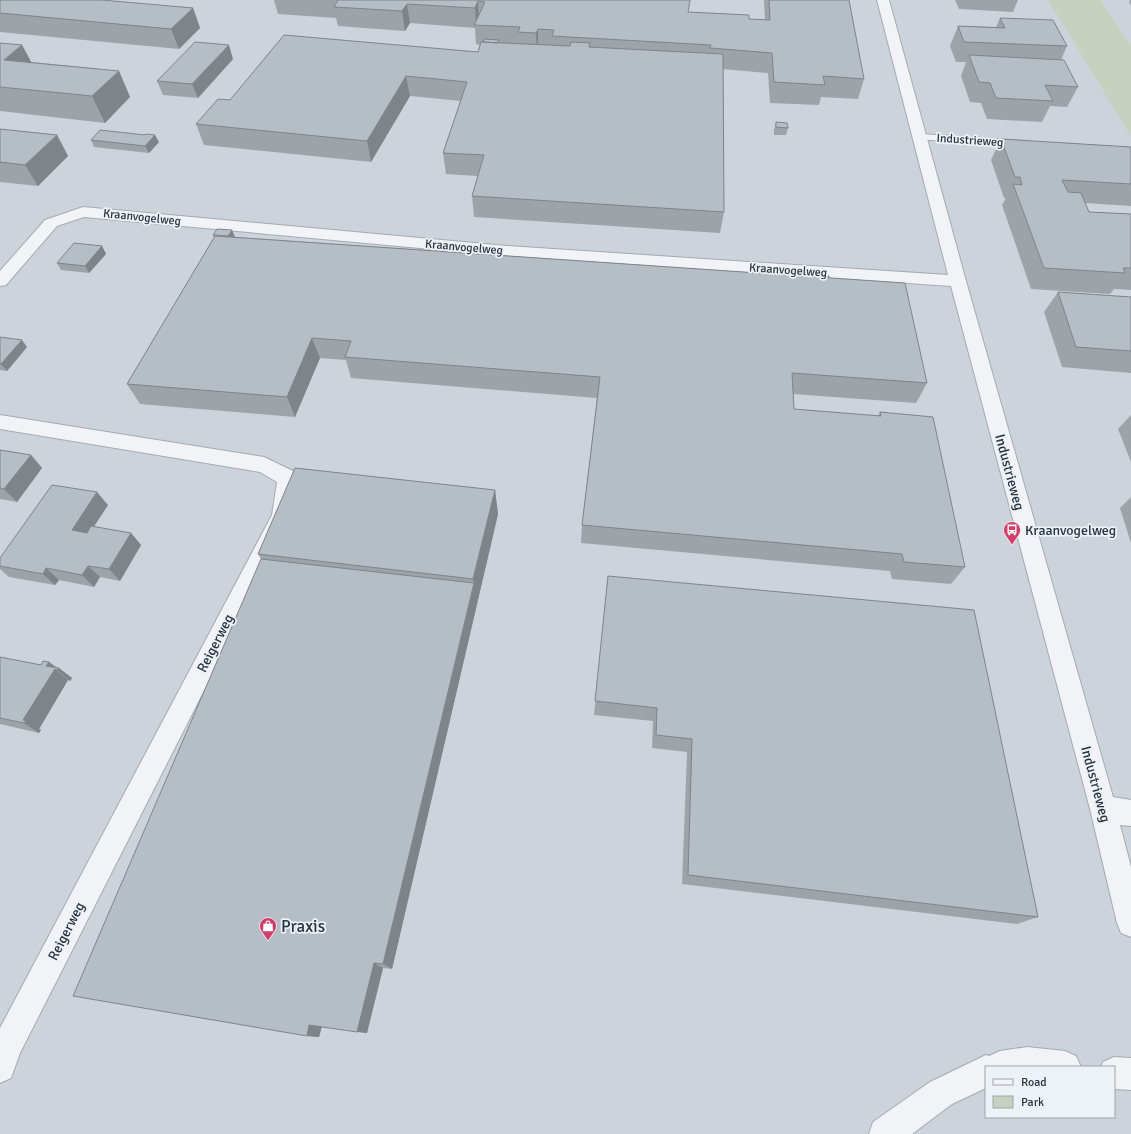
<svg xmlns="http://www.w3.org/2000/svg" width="1131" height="1134" viewBox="0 0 1131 1134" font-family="Signika,sans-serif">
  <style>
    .built { fill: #ccd3da; fill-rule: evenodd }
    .green { fill: #c6d2bf }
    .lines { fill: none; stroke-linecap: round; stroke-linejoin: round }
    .service-casing { stroke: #a3abb2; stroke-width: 2 }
    .minor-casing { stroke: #a3abb2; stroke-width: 2 }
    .service { fill: #f1f3f6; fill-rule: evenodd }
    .minor { fill: #f1f3f6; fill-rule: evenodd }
    .wall { fill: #9ca3a9 }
    .shaded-wall { fill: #7f848a }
    .building { fill: #b5bdc5; stroke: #7f848a }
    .labels { text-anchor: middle; stroke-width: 3.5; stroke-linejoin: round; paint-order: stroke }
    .far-street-label { font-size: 12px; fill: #27333f; stroke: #edf2f6 }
    .street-label { font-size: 14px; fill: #27333f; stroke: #edf2f6 }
    .poi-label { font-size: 14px; fill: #27333f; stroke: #edf2f6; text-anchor: start }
    .near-poi-label { font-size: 17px; fill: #27333f; stroke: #edf2f6; text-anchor: start }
  </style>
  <rect width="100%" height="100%" fill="#dee3e8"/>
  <!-- built -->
  <path class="built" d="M0 0H1131V1134H0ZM986 1067H1114V1117H986Z"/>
  <!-- green -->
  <path class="green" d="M1048 0H1100L1131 45V136Z"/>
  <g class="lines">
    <defs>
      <path id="service" d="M921 134 1024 141 1028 142 1030 144 1028 146 1024 147 917 139 915 137 917 135Z"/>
      <path id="minor" d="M877 0H889L966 281 1113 797 1131 800V826L1120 825 1131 867V937L1121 933 1117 923 1090 809 951 286 507 256 84 217 57 226 6 285 0 286V271L45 220 83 207 507 246 948 275Z
        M0 415 264 457 295 472 298 478 293 515 20 1053 11 1078 0 1083V1028L272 515 277 482 260 472 0 429Z
        M1027 1047 1065 1051 1076 1056 1081 1067H986V1088L952 1104 912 1134H869L873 1122 930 1082 986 1055 989 1056 1000 1051Z
        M1114 1057 1131 1058V1090L1114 1089V1067H1101L1103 1062Z"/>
    </defs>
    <!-- service casing -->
    <use href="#service" class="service-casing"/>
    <!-- minor casing -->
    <use href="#minor" class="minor-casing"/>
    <!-- service -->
    <use href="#service" class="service"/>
    <!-- minor -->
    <use href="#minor" class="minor"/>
  </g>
  <!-- wall -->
  <path class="wall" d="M0 0 193 8 200 28 179 49 0 32Z
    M274 0H690L688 12 749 19 765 20 764 0H849L864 79 858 99 821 97 819 105 770 103 768 73 723 69 724 212 720 233 474 217 472 196 478 176 446 174 443 153 461 101 410 96 371 162 204 145 196 124 230 100 478 52 480 45 476 44 475 28 410 23 405 31 338 26 336 18 278 14Z
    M955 0H1018L1013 12 959 9Z
    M1130 0H1131V5L1129 2Z
    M1000 18 1067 46 1061 60 1078 87 1067 107 1050 106 1042 122 987 119 981 103 970 102 961 76 966 62H956L950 46 958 26 996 27Z
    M0 43 22 45 31 62 119 71 130 97 105 123 0 111Z
    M233 59 198 98 163 95 157 81Z
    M776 122 788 128 786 135H774V130Z
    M0 129 57 135 68 156 38 186 0 182Z
    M1001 139 1131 147V206L1085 203 1089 212 1131 214V290L1114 289 1110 294 1031 289 1002 205 1006 198H1004L991 160Z
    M91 140 159 142 149 153 94 147Z
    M232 230 234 237 816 277 817 275 829 277 927 383 916 403 793 394 794 409 878 416 880 412 965 567 951 584 892 579 890 571 581 543 582 525 597 398 351 378 346 360 320 358 295 417 140 404 127 384 214 238 213 235Z
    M102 246 106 254 89 273 61 270 57 263Z
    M1058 292 1131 297V373L1062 367 1044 312Z
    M0 337 27 347 7 371 0 370Z
    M1131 415V462L1118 429Z
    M0 450 31 455 42 468 17 502 0 499Z
    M495 490 498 514 392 969 383 968 367 1033 322 1026 319 1037 307 1036 261 559 258 554Z
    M1131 497V543L1120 508Z
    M108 505 94 527 131 533 141 545 120 581 100 577 94 587 59 580 55 585 9 577 0 569V558Z
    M608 576 1038 917 1017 924 682 884 687 752 652 748 653 721 594 715Z
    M0 657 41 665 49 662 72 678 70 681 68 680 39 729 41 730 39 733 0 724Z"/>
  <!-- shaded-wall -->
  <path class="shaded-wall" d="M478 1 479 21 476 25 475 8Z
    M407 4 410 23 405 31 402 11Z
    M193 8 200 28 179 49 171 29Z
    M538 29V49L537 53 536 33Z
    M22 45 36 71 4 60Z
    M229 45 233 59 198 98 192 84Z
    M119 71 130 97 105 123 92 96Z
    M406 76 410 96 371 162 367 141Z
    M57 135 68 156 38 186 25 165Z
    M155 135 159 142 149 153 145 146Z
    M232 230 235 237H228Z
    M102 246 106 254 89 273 85 266Z
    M312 338 320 358 295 417 287 397Z
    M22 340 27 347 7 371 1 364Z
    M31 455 42 468 17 502 4 489Z
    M495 490 498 514 392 969 383 964 474 584 473 579Z
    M97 492 108 505 83 542 72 530Z
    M131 533 141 545 120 581 109 569Z
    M88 566 100 577 94 587 82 575Z
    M46 568 59 580 55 585 43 574Z
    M49 662 58 669 59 668 72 678 70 681 57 670 55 669 68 680 39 729 41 730 39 733 24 723 23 720 46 666Z
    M374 963 383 968 367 1033 357 1032Z
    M309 1025 322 1026 319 1037 307 1036Z"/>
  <!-- building -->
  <path class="building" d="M0 0H102L193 8 171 29 0 13Z
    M338 0H690L688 12 749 15V19L770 20 769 0H849L864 79 823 76 825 85 774 82 772 53 710 48 711 45 552 36 554 30 538 29 536 33 518 32 520 27 474 25 485 2 478 1 475 8 407 4 402 11 334 7Z
    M1000 18 1053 20 1067 46 964 42 958 26 1005 28Z
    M284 35 478 52 481 42 570 46 571 42 590 43 589 47 723 54 724 212 472 196 484 155 443 153 467 82 406 76 367 141 196 124 218 99 230 100Z
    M484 39 499 40 497 43 483 42Z
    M195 42 229 45 192 84 157 81Z
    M0 43 22 45 4 60 119 71 92 96 0 87Z
    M969 55 1064 60 1078 87 1045 85 1053 101 996 98 990 83 979 82Z
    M776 122 787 123 788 128 776 127Z
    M0 129 57 135 25 165 0 162Z
    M100 130 145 135 146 134 155 135 145 146 91 140Z
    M1001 139 1131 147V184L1062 180 1068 192 1081 193 1089 212 1131 214V268H1123L1125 273 1044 268 1013 184 1022 185 1020 177H1015Z
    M217 229 232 230 228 236 213 235Z
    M215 236 905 283 927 383 792 373 794 409 881 416 880 412 933 417 965 567 904 562 902 554 582 525 600 377 345 357 351 341 312 338 287 397 127 384Z
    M74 243 102 246 85 266 57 263Z
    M817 275 829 276V277H817Z
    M1058 292 1131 297V351L1076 347Z
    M0 337 22 340 1 364H0Z
    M0 450 31 455 4 489 0 488Z
    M295 468 495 490 473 579 258 554Z
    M52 485 97 492 72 530 87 533 91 526 131 533 109 569 88 566 82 575 46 568 43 574 0 566V558Z
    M261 559 474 583 383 964 374 963 357 1032 309 1025 307 1036 73 996Z
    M608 576 974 610 1038 917 688 875 692 739 656 735 657 708 595 701Z
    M0 657 41 665 43 661 49 662 46 666 59 668 57 670 55 669 23 720 26 721 24 723 0 718Z"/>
  <!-- icons -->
  <defs>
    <symbol id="bus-pin" viewBox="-11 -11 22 30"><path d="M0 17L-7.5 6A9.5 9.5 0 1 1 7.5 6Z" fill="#d23e6a" stroke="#edf2f6"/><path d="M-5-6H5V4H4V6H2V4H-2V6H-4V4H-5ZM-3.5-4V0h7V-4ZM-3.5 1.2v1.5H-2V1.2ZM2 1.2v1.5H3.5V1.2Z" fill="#fff"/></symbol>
    <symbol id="shop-pin" viewBox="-11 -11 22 30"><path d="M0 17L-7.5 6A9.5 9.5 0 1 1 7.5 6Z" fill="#d23e6a" stroke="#edf2f6"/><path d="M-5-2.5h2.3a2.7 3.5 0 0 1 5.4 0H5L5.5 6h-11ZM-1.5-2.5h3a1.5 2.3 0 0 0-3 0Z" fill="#fff"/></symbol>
  </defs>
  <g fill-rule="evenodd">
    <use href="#bus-pin" x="1002" y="520" width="20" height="27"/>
    <use href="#shop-pin" x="258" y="916" width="20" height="27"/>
  </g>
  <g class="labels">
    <!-- far-street labels -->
    <g class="far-street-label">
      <text transform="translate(970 140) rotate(4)" y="4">Industrieweg</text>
      <text transform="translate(142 217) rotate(6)" y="4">Kraanvogelweg</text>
      <text transform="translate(464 247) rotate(5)" y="4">Kraanvogelweg</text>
      <text transform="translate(788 270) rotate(4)" y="4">Kraanvogelweg</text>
    </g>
    <!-- street labels -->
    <g class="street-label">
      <text transform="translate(1010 472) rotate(75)" y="5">Industrieweg</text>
      <text transform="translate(215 643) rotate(-63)" y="5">Reigerweg</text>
      <text transform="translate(1096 784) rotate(75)" y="5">Industrieweg</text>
      <text transform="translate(66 931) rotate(-63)" y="5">Reigerweg</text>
    </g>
    <!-- poi labels -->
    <g class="poi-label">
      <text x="1025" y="535">Kraanvogelweg</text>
    </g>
    <!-- near-poi labels -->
    <g class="near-poi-label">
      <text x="281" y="932">Praxis</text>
    </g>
  </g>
  <!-- legend -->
  <rect x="985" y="1066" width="130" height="52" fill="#edf2f6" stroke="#9ea6ad"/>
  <rect x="993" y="1079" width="20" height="6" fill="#f1f3f6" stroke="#9ea6ad"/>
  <text x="1021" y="1086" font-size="12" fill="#27333f">Road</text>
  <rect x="993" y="1096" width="20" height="12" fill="#c6d2bf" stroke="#9ea6ad"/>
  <text x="1021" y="1106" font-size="12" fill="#27333f">Park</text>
</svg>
